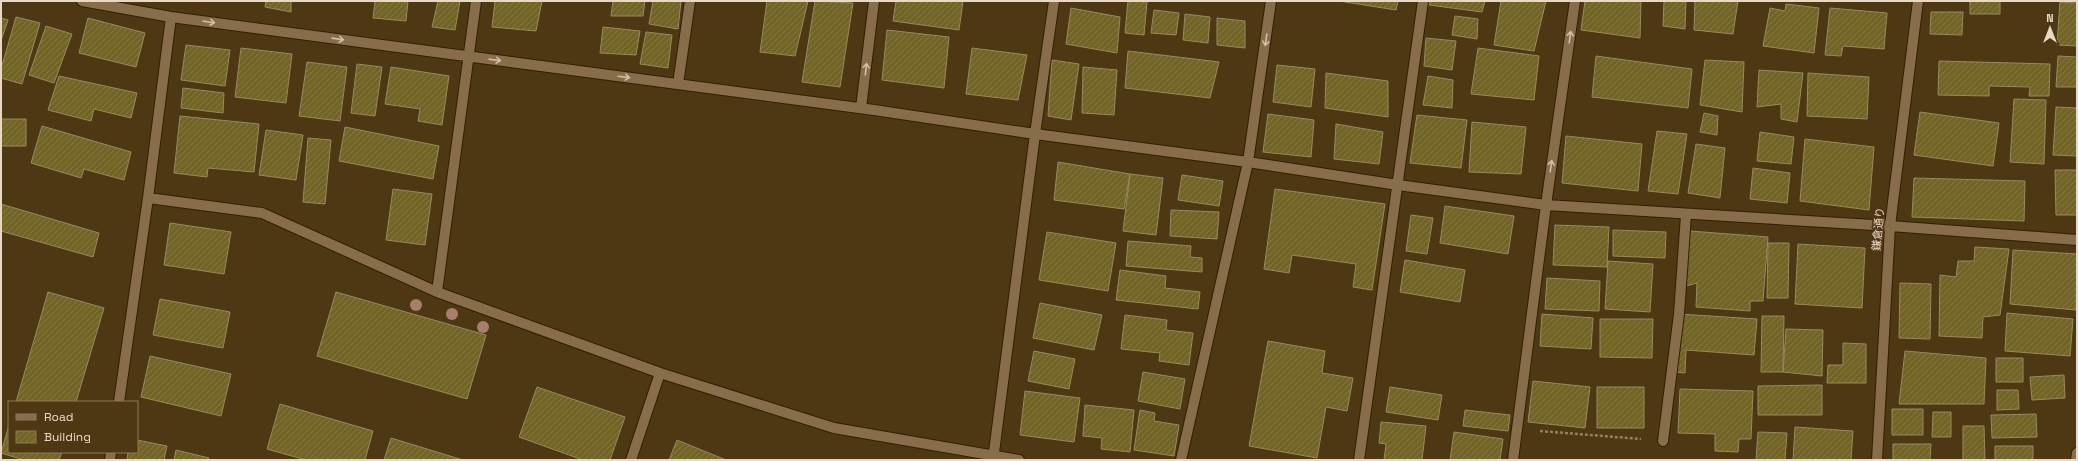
<svg xmlns="http://www.w3.org/2000/svg" width="2078" height="461" viewBox="0 0 2078 461" font-family="'Space Grotesk','Noto Sans JP',sans-serif">
  <style>
    .building { fill: url(#building-hatch); stroke: #958b60 }
    .lines { fill: none; stroke-linecap: round; stroke-linejoin: round }
    .lane-casing { stroke: #301f04; stroke-width: 12 }
    .street-casing { stroke: #301f04; stroke-width: 12 }
    .path { stroke: #927f62; stroke-width: 2.5; stroke-dasharray: 3 2; stroke-linecap: butt }
    .lane { stroke: #876d49; stroke-width: 10 }
    .street { stroke: #876d49; stroke-width: 10 }
    .tree { fill: #a87e6f }
    .oneway { stroke: #d0bea7 }
    .labels { text-anchor: middle; stroke-width: 3.5; stroke-linejoin: round; paint-order: stroke }
    .street-label { font-size: 11px; fill: #e8d9c6; stroke: #4e3713 }
  </style>
  <defs>
    <pattern id="building-hatch" width="6" height="6" patternUnits="userSpaceOnUse"><rect width="6" height="6" fill="#726327"/><path d="M-1 1l2-2M0 6l6-6M5 7l2-2" fill="none" stroke="#867945"/></pattern>
  </defs>
  <rect width="100%" height="100%" fill="#4e3713"/>
  <!-- building -->
  <path class="building" d="M266 1H291V12L265 7Z
    M375 1H408L406 21 373 18Z
    M438 1H460L455 30 432 27Z
    M495 1H542L536 31 492 27Z
    M613 1H645L643 16H611Z
    M653 1H681L678 29 649 24Z
    M767 1H808L795 56 760 52Z
    M815 1 853 3 840 87 802 82Z
    M896 1H963L959 30 893 21Z
    M1128 1 1147 2 1144 35 1125 33Z
    M1339 1H1398L1396 10Z
    M1429 1H1485L1482 12 1429 5Z
    M1501 1H1546L1534 51 1494 45Z
    M1585 1H1641L1640 38 1581 30Z
    M1664 1H1686L1685 29 1663 26Z
    M1695 1H1738L1733 34 1694 30Z
    M1970 1H2000V14H1970Z
    M2060 2 2077 3V46L2057 45Z
    M1786 4 1819 8 1814 53 1763 46 1770 8 1785 11Z
    M1071 8 1120 17 1117 53 1066 44Z
    M1830 8 1887 13 1884 49 1843 46 1841 56 1825 55Z
    M1154 10 1179 13 1176 35 1151 33Z
    M1931 12H1963L1962 35 1930 34Z
    M1185 14 1210 17 1208 43 1183 40Z
    M1455 16 1478 19 1477 39 1452 35Z
    M16 17 40 23 22 84 1 78V69Z
    M1 18 8 20 1 41Z
    M88 18 145 33 136 67 79 53Z
    M1217 18 1245 21V48L1217 45Z
    M46 26 72 34 54 83 29 75Z
    M603 27 640 31 636 55 600 53Z
    M887 30 949 37 944 88 882 80Z
    M646 32 672 35 668 68 640 64Z
    M1426 38 1456 41 1452 70 1424 66Z
    M186 45 230 50 225 86 181 80Z
    M241 48 292 54 286 103 235 97Z
    M972 48 1027 55 1018 100 966 94Z
    M1478 48 1539 56 1534 100 1471 94Z
    M1128 51 1219 62 1210 98 1125 88Z
    M1596 56 1692 69 1688 108 1592 97Z
    M2058 56 2077 57V87H2056Z
    M1052 60 1079 64 1071 120 1048 116Z
    M1705 60 1744 62 1742 112 1700 105Z
    M1939 61 2050 64 2049 96H2029L2030 87 1989 86V96L1938 95Z
    M307 62 347 67 340 121 299 116Z
    M357 64 382 67 375 116 351 113Z
    M1277 65 1315 69 1311 107 1273 102Z
    M391 67 449 76 442 125 418 121 420 109 385 104Z
    M1083 67 1117 70 1114 115 1082 113Z
    M1759 70 1803 73 1797 122 1781 119V104L1757 107Z
    M1326 73 1388 81V117L1325 108Z
    M1808 73 1869 77 1867 119 1807 116Z
    M59 76 137 93 131 118 94 109 91 121 48 110Z
    M1428 76 1453 80 1452 108 1423 105Z
    M183 88 224 93 223 113 181 108Z
    M2014 99 2046 100 2044 164 2010 162Z
    M2056 107 2077 108V156L2053 155Z
    M1920 112 1999 123 1993 166 1914 155Z
    M1704 113 1718 116 1717 135 1700 132Z
    M1268 114 1314 120 1311 157 1263 152Z
    M1417 115 1467 120 1461 168 1410 163Z
    M180 116 259 124 254 172 208 168 207 177 174 173Z
    M1 119H26V146H1Z
    M1472 122 1526 127 1521 174 1469 172Z
    M1336 124 1383 132 1379 164 1334 159Z
    M42 126 131 152 124 180 84 169 81 178 31 163Z
    M345 127 439 146 433 179 339 161Z
    M266 130 303 135 296 180 259 175Z
    M1657 131 1687 134 1678 194 1648 191Z
    M1760 132 1794 137 1791 164 1757 161Z
    M1566 136 1642 144 1638 191 1562 183Z
    M308 138 331 140 325 204 303 202Z
    M1805 139 1874 147 1869 210 1800 201Z
    M1696 144 1725 148 1720 198 1688 193Z
    M1058 162 1130 174 1124 209 1054 200Z
    M1753 168 1790 173 1787 203 1750 199Z
    M2055 170H2077V215H2056Z
    M1130 174 1163 178 1156 235 1123 231Z
    M1182 175 1223 181 1219 206 1178 200Z
    M1914 178 2025 181 2024 221 1912 217Z
    M393 189 432 194 425 245 386 240Z
    M1275 189 1385 204 1372 290 1353 287 1356 264 1292 255 1289 273 1264 269Z
    M1 204 99 233 93 257 1 231Z
    M1445 206 1514 216 1508 254 1440 243Z
    M1171 210 1219 212 1217 239 1170 236Z
    M1411 215 1433 218 1427 254 1406 251Z
    M170 223 231 232 224 274 164 265Z
    M1555 225 1609 227 1607 267 1553 265Z
    M1613 230 1666 232 1665 258 1613 256Z
    M1690 231 1768 237 1763 301H1750V311L1696 307 1697 283 1686 286Z
    M1047 232 1116 243 1108 291 1039 280Z
    M1128 241 1191 246 1190 257 1202 258V272L1126 266Z
    M1768 243H1789L1788 298H1767Z
    M1798 244 1865 248 1862 308 1795 304Z
    M1975 247 2009 249 2000 315 1983 317 1982 338 1939 336 1940 275 1956 277 1958 261H1974Z
    M2013 250 2077 254 2076 310 2010 304Z
    M1405 260 1465 270 1460 302 1400 292Z
    M1608 261 1653 264 1650 312 1605 309Z
    M1120 270 1166 276 1165 288 1200 292 1198 309 1116 300Z
    M1547 278 1600 281 1599 311 1545 309Z
    M1900 283 1931 284 1930 339 1899 338Z
    M48 292 104 308 76 402H16Z
    M336 292 486 335 467 399 317 356Z
    M160 299 230 312 223 348 153 335Z
    M1040 303 1102 315 1094 350 1033 338Z
    M2007 313 2073 319 2070 356 2005 351Z
    M1542 314 1593 318 1591 349 1540 346Z
    M1679 314 1757 319 1754 355 1686 350 1685 373 1675 372Z
    M1125 315 1167 320 1166 330 1193 333 1189 365 1159 361 1160 353 1121 349Z
    M1762 316H1784L1783 372H1761Z
    M1600 319H1653L1652 358 1600 357Z
    M1786 329 1823 330 1822 376 1783 372Z
    M1268 341 1325 351 1322 373 1353 378 1347 411 1326 407 1317 458 1249 446Z
    M1843 343 1866 344V383H1827L1828 365H1843Z
    M1034 351 1075 359 1069 389 1028 381Z
    M1905 351 1986 358 1984 404H1899Z
    M150 356 231 374 221 416 141 397Z
    M1996 358H2023V382H1996Z
    M1143 372 1185 379 1180 409 1138 401Z
    M2064 375 2065 398 2032 400 2030 377Z
    M1533 381 1590 387 1585 428 1528 422Z
    M1822 385V415H1758V386Z
    M537 387 625 417 610 460H583L519 437Z
    M1390 387 1442 395 1438 420 1386 412Z
    M1597 387H1644V428H1597Z
    M1680 389 1753 391 1751 439H1739L1738 452 1715 451V434L1678 433Z
    M1997 390H2018L2019 409 1997 410Z
    M1025 391 1080 398 1074 442 1020 435Z
    M280 404 373 431 365 460H306L267 449Z
    M1085 405 1134 410 1130 452 1101 449 1102 438 1083 436Z
    M1892 409H1923V435H1892Z
    M1140 410 1155 413 1154 421 1179 425 1174 456 1134 450Z
    M1465 410 1510 415 1508 431 1463 426Z
    M1933 412H1951V437H1932Z
    M2036 414 2037 437 1992 438 1991 415Z
    M1381 422 1426 426 1422 460H1384L1386 444 1379 443Z
    M9 425V452H62L59 460H24L1 453Z
    M1963 426H1984L1985 460H1963Z
    M1795 427 1853 431 1851 460H1793Z
    M1454 432 1503 439 1500 460H1450Z
    M1758 432 1787 433 1785 460H1756Z
    M391 438 463 460H384Z
    M137 440 167 446 164 460H127L128 452H137Z
    M677 440 726 460H669Z
    M1893 444H1931L1930 460H1893Z
    M1995 446H2033V460H1995Z
    M176 450 209 458 208 460H174Z"/>
  <g class="lines">
    <defs>
      <path id="lane" d="M678 84 690 1
        M1035 134 1054 1
        M1663 441 1679 314 1686 215
        M1359 460 1423 1"/>
      <path id="street" d="M82 1 171 17 874 110 1035 134 1248 162 1398 185 1546 205 1890 226 2077 240
        M861 108 874 1
        M148 198 262 213 437 292 660 373 834 428 1019 460
        M437 292 476 1
        M119 402 148 198 171 17
        M110 460 111 452
        M631 460 660 373
        M993 460 1035 134
        M1181 460 1248 162 1271 1
        M1513 460 1546 205 1575 1
        M1877 460 1890 226 1918 1
        M2076 460 2077 453"/>
    </defs>
    <!-- lane casing -->
    <use href="#lane" class="lane-casing"/>
    <!-- street casing -->
    <use href="#street" class="street-casing"/>
    <!-- path -->
    <path class="path" d="M1540 431 1641 439"/>
    <!-- lane -->
    <use href="#lane" class="lane"/>
    <!-- street -->
    <use href="#street" class="street"/>
  </g>
  <!-- trees -->
  <g class="tree">
    <circle cx="416" cy="305" r="6"/>
    <circle cx="452" cy="314" r="6"/>
    <circle cx="483" cy="327" r="6"/>
  </g>
  <!-- one-way arrows -->
  <defs><path id="oneway-shaft" d="M-6 0H5M1.5-3L5.5 0L1.5 3" fill="none" stroke-width="1.6" stroke-linecap="round" stroke-linejoin="round"/></defs>
  <g class="oneway">
    <use href="#oneway-shaft" transform="translate(209 22) rotate(8)"/>
    <use href="#oneway-shaft" transform="translate(1570 37) rotate(-82)"/>
    <use href="#oneway-shaft" transform="translate(338 39) rotate(8)"/>
    <use href="#oneway-shaft" transform="translate(1266 40) rotate(98)"/>
    <use href="#oneway-shaft" transform="translate(495 60) rotate(7)"/>
    <use href="#oneway-shaft" transform="translate(866 69) rotate(-83)"/>
    <use href="#oneway-shaft" transform="translate(624 77) rotate(7)"/>
    <use href="#oneway-shaft" transform="translate(1551 166) rotate(-82)"/>
  </g>
  <g class="labels">
    <!-- street labels -->
    <g class="street-label">
      <text transform="translate(1878 229) rotate(-85)" y="4">鎌倉通り</text>
    </g>
  </g>
  <!-- border -->
  <rect width="2078" height="461" fill="none" stroke="#e8d9c6" stroke-width="4"/>
  <!-- legend -->
  <rect x="8" y="401" width="130" height="52" fill="#4e3713" stroke="#8c785b"/>
  <rect x="16" y="414" width="20" height="6" fill="#876d49" stroke="#8c785b"/>
  <text x="44" y="421" font-size="12" fill="#e8d9c6">Road</text>
  <rect x="16" y="431" width="20" height="12" fill="url(#building-hatch)" stroke="#8c785b"/>
  <text x="44" y="441" font-size="12" fill="#e8d9c6">Building</text>
  <!-- north arrow -->
  <g transform="translate(2050 28)" stroke="#4e3713" stroke-width="3" paint-order="stroke">
  <path d="M0-3L7 15L0 10L-7 15Z" fill="#e8d9c6"/>
  <text y="-6" font-size="11" font-weight="bold" text-anchor="middle" fill="#e8d9c6">N</text>
  </g>
</svg>
